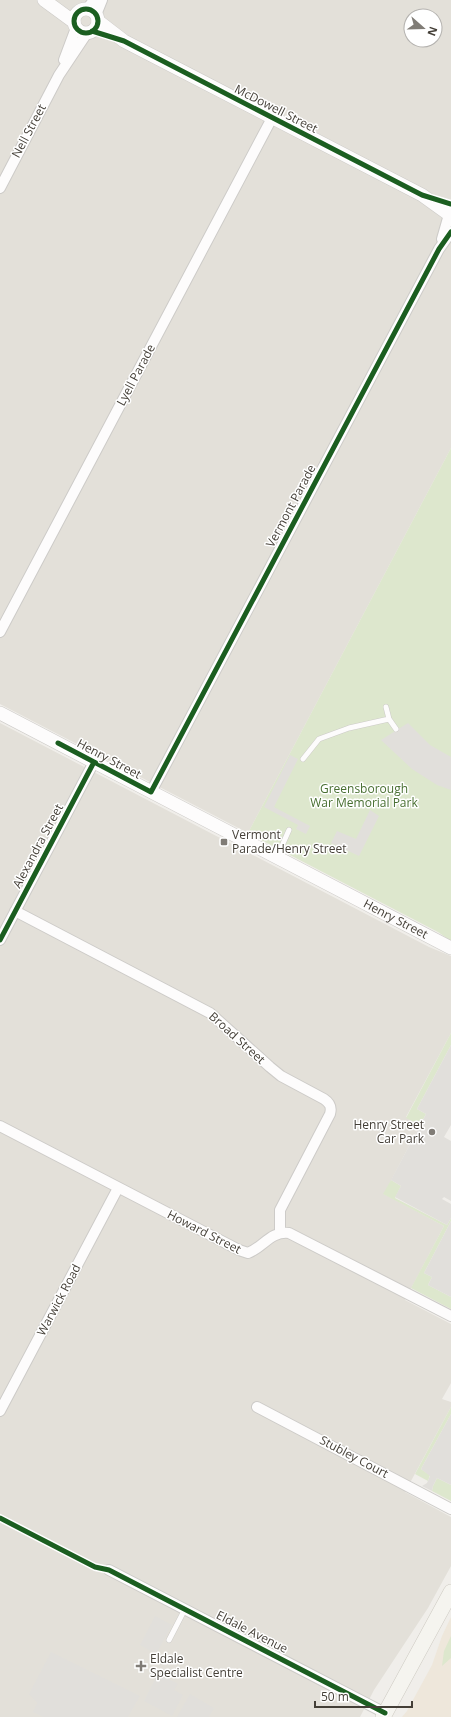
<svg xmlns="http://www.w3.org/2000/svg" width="451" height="1717" viewBox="0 0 451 1717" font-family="'Open Sans',sans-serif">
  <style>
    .residential { fill: #e3e0d9; fill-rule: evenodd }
    .commercial { fill: #eee7db }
    .green { fill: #dde7cd }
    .parking { fill: #e1dfdb }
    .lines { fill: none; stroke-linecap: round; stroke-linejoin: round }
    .service-casing { stroke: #cdcbc8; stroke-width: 6 }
    .minor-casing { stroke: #cdcbc8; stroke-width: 12 }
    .tertiary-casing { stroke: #cdcbc8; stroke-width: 14 }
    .secondary-casing { stroke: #cdcac2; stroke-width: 16 }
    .service { stroke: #fdfcfc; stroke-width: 5 }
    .minor { stroke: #fdfcfc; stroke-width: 10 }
    .tertiary { stroke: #fdfcfc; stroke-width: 13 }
    .secondary { stroke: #f5f4ef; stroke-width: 15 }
    .cycleway-casing { stroke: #fff; stroke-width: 8 }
    .cycleway { stroke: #1b5e20; stroke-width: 5 }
    .poi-dot { fill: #807c76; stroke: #fff; stroke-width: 1.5 }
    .labels { text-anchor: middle; stroke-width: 3; stroke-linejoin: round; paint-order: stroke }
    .street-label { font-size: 12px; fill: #443f37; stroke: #fff }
    .park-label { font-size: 12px; fill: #486f31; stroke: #fff }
    .poi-label { font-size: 12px; fill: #443f37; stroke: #fff; text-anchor: start }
  </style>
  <rect width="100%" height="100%" fill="#f0eeea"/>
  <!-- residential -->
  <path class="residential" d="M0 0H451V448L248 833 0 704ZM411 16H435V40H411Z
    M0 723 429 947 451 956V1033L406 1117 420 1125 384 1194 444 1226 405 1300 451 1324V1383L442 1399 451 1402V1407L405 1492 451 1517V1566L428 1608 374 1690 360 1717H0Z"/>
  <!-- commercial -->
  <path class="commercial" d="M451 1617V1717H402L407 1711 432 1665 442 1636Z"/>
  <!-- green -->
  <path class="green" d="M451 448V941L438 932 248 833Z
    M451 1033V1045L417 1109 426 1114 420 1125 406 1118Z
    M391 1180 401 1186 395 1198 447 1225 451 1218V1221L424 1273 432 1277 428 1285 451 1297V1309L411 1288 444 1226 383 1194Z
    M451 1407V1414L421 1469 430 1475 428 1481 415 1474Z
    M437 1478 451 1485V1501L432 1491 433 1486Z
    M451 1636V1658L442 1666 444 1651Z"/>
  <!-- parking -->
  <path class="parking" d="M408 723 430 745 451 757V790L437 785 412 769 381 740Z
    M290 755 298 759 274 807 310 826 306 834 296 829 298 825 264 807Z
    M370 810 379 816 359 856 331 843 337 831 356 839Z
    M451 1045V1125L444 1137 451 1141V1201L444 1197 442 1199 451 1204V1218L447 1225 395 1197 401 1186 391 1180 426 1114 417 1109Z
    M451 1221V1297L428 1285 432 1277 424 1273Z
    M451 1414V1485L437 1478 433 1486 432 1491 422 1486 427 1483 430 1476 421 1469Z
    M155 1616 172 1625 156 1654 140 1645Z
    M51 1652 140 1696 128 1717H43L33 1712 37 1703 29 1694Z
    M158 1673 178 1684 174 1690 183 1695 172 1716 144 1701Z
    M190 1694 214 1708 209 1717H177Z"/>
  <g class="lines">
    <defs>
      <path id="service" d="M386 707 389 719 396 729
        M303 759 319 739 349 728 389 719
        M277 857 289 830
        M0 1518 95 1567 109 1570
        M169 1640 185 1609"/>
      <path id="minor" d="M87 9 94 0
        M96 15 102 0
        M64 60 76 28
        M0 188 59 75 87 33
        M442 239 448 218
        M0 632 272 118
        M151 792 439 249 451 232
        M15 911 210 1013 270 1067 281 1076 324 1099C330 1103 332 1107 330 1114L280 1210V1233
        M0 940 94 762
        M0 1126 239 1250 248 1253C264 1247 270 1231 289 1233L451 1316
        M257 1407 451 1509
        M0 1411 118 1188
        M109 1570 385 1713"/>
      <g id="tertiary">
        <path d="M44 0 74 22"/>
        <circle cx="86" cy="21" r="12"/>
        <path d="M98 21 124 41 422 195 447 213"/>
        <path id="s1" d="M0 713 451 948"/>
      </g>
      <path id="secondary" d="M383 1717 451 1592"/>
    </defs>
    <!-- service casing -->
    <use href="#service" class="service-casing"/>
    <!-- minor casing -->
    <use href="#minor" class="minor-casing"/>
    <!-- tertiary casing -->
    <use href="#tertiary" class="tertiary-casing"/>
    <!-- secondary casing -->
    <use href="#secondary" class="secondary-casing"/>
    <!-- service -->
    <use href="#service" class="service"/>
    <!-- minor -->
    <use href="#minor" class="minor"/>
    <!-- tertiary -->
    <use href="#tertiary" class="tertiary"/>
    <!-- secondary -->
    <use href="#secondary" class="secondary"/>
    <defs>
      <path id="cycleway" d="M74 21a12 12 0 1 1 24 0a12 12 0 1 1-24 0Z
        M92 31 124 41 422 195 451 204
        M58 743 151 792 439 249 451 232
        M0 940 94 762
        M0 1518 95 1567 109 1570 385 1713"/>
    </defs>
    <!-- cycleway casing -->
    <use href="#cycleway" class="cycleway-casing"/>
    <!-- cycleway -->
    <use href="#cycleway" class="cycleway"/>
  </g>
  <!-- markers -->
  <g class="poi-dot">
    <rect x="220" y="838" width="8" height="8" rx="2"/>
    <circle cx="432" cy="1132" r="4"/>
    <path d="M139 1660h4v4h4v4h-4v4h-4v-4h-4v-4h4z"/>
  </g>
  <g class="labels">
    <!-- street labels -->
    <g class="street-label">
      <text transform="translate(276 109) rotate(27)" y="4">McDowell Street</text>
      <text transform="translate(29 131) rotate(-62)" y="4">Nell Street</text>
      <text transform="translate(136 375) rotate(-62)" y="4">Lyell Parade</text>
      <text transform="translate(291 506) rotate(-62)" y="4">Vermont Parade</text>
      <text transform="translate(109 759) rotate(28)" y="4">Henry Street</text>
      <text transform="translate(38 846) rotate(-62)" y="4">Alexandra Street</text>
      <text dy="4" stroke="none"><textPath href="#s1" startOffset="446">Henry Street</textPath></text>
      <text transform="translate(237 1038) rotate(42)" y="4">Broad Street</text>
      <text transform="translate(204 1232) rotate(27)" y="4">Howard Street</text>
      <text transform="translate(59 1300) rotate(-62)" y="4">Warwick Road</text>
      <text transform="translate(354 1457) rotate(28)" y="4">Stubley Court</text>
      <text transform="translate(252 1632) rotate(27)" y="4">Eldale Avenue</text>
    </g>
    <!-- park labels -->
    <g class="park-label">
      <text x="364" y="793">Greensborough<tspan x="364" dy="14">War Memorial Park</tspan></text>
    </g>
    <!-- poi labels -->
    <g class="poi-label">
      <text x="232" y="839">Vermont<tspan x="232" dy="14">Parade/Henry Street</tspan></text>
      <text x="424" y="1129" text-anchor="end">Henry Street<tspan x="424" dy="14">Car Park</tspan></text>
      <text x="150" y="1663">Eldale<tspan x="150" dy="14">Specialist Centre</tspan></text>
    </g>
  </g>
  <!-- north arrow -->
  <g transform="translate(423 28) rotate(110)"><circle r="19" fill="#ffffff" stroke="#b4b2af"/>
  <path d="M0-3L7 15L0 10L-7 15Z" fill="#807c76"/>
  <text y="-6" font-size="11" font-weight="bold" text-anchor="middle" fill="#443f37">N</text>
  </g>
  <!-- scale -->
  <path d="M315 1701v6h97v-6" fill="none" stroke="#443f37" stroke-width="2"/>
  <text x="321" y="1701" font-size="12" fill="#443f37" stroke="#ffffff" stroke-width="3" paint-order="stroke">50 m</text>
</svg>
